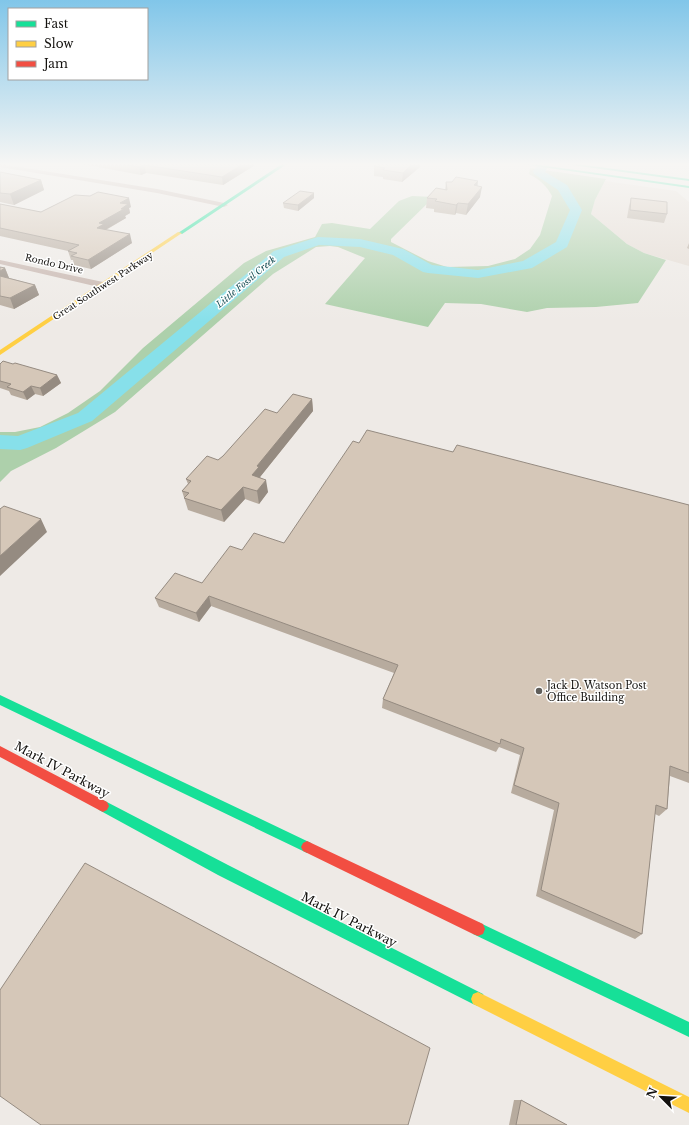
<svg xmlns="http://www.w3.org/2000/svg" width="689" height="1125" viewBox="0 0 689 1125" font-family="'Libre Baskerville',serif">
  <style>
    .built { fill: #e5dcd4 }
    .forest { fill: #add0ab }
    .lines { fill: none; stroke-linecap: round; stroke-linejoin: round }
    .river { fill: #87e0ea; fill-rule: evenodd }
    .street { fill: #c6b4ad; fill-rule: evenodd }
    .fast { fill: #16e098; fill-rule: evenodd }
    .slow { fill: #ffcf43; fill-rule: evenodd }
    .jam { fill: #f24e42; fill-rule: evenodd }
    .wall { fill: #b7ab9e }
    .shaded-wall { fill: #958b81 }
    .building { fill: #d5c7b8; stroke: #958b81 }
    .poi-dot { fill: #605e5a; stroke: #fff; stroke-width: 1.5 }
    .labels { text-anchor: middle; stroke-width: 3; stroke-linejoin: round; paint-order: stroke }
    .far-street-label { font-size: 9px; fill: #14120f; stroke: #fff }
    .far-water-label { font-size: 9px; font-style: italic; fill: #185056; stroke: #fff }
    .poi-label { font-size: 10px; fill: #14120f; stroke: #fff; text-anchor: start }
    .near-street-label { font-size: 12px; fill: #14120f; stroke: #fff }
  </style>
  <rect width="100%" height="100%" fill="#eeeae6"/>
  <!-- built -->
  <path class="built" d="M605 181 676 191 689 202V266L644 253 627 244 591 214 595 200Z"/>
  <!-- forest -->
  <path class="forest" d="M530 168 606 179 595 200 591 214 627 244 644 253 666 260 638 303 596 307 547 308 527 312 481 304 445 303 428 327 325 304 365 258 338 247 330 246 316 247 273 274 115 412 56 448 11 471 0 482V432H15L40 427 68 413 100 391 143 348 244 263 266 251 315 237 322 224 332 223 370 229 399 201 412 196 434 197 391 239V242L428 261 447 267 488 266 515 259 530 249 540 235 552 196C547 186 539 179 529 174Z"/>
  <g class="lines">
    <!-- river -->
    <path class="river" d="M539 164H550L545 172 567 185 582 210 567 247 532 268 478 278 428 273 423 272 393 255 360 247 319 245 284 257 92 421 27 448 20 450 0 449V435L18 436 78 413 274 251 318 237 360 239 403 249 432 265 478 270 523 261 556 242 570 210 558 190 534 174 533 171Z"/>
    <!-- street -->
    <path class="street" d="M0 164 157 189 224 203 228 205 224 207 157 193 0 167Z
      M0 260 103 282 107 285 103 288 0 264Z"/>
    <!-- fast -->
    <path class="fast" d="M282 164H287L182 234 178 233Z
      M521 164H533L689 186V188Z
      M564 164H577L689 179V181Z
      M0 695 311 843 313 847 311 851 307 853 303 851 0 705Z
      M103 800 228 865 483 994 485 999 483 1004 478 1006 473 1004 218 875 99 810 97 806 99 802Z
      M478 922 689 1022V1037L473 934 471 929 473 924Z"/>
    <!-- slow -->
    <path class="slow" d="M178 232 182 233 0 355V350Z
      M478 992 689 1097V1113L473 1004 471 999 473 994Z"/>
    <!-- jam -->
    <path class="jam" d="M0 746 107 802 109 806 107 810 103 812 99 810 0 757Z
      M307 841 483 924 485 929 483 934 478 936 473 934 303 851 301 847 303 843Z"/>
  </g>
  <!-- wall -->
  <path class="wall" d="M82 164H257L223 185 146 173 141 175Z
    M374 166 420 167 402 182 383 179V177L374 176Z
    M0 172 41 180 44 190 14 205 0 202Z
    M446 182 477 186 480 197 466 215 456 213 455 215 434 212V209L426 208 427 198 445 190Z
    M314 198 298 211 284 208 283 203Z
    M631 198 667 214 664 223 627 218 629 206Z
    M0 204 41 212 131 207 129 208 130 213 125 216 126 218 106 230 132 243 91 269 74 265 73 260H71L68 251 0 236Z
    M689 243V249L687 248Z
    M0 267 5 268 9 278 35 285 39 295 14 309 0 305Z
    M0 364H13L57 375 61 383 43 396 35 394 27 400 11 395 9 391 0 388Z
    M312 399 313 411 260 477 268 492 259 504 245 499 224 522 188 510 182 491 188 484 186 479 218 460 277 413Z
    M359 443 453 452 689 505V783L670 776 667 809 659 816 655 814 642 934 635 939 536 896 554 810 511 793 520 755 499 747 496 752 382 708 383 699 394 673 211 606 199 622 159 607 155 598 202 583 242 550 284 543Z
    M514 1100H521L567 1125H509Z"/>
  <!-- shaded-wall -->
  <path class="shaded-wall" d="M243 164H257L223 185 222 177Z
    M412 164H420V167L402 182 403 173Z
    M144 165 146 173 141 175 139 167Z
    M41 180 44 190 14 205 10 194Z
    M478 181 477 191 474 185Z
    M482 187 480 197 466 215 468 204Z
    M314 193V198L298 211V205Z
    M129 198 131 207 129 208 130 213 125 216 126 218 105 230 97 228 99 223 120 203Z
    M458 203 456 213 455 215 456 205Z
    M130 234 132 243 91 269 88 260Z
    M5 268 9 278 0 284V271Z
    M35 285 39 295 14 309 10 298Z
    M57 375 61 383 43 396 40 388Z
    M31 386 35 394 27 400 23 392Z
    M312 399 313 411 260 477 261 480 252 475 257 466Z
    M266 480 268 492 259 504 257 491Z
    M243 487 245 499 224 522 221 510Z
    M41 519 47 532 0 576V556Z
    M209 596 211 606 199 622 196 613Z"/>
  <!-- building -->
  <path class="building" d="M123 164H243L222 177 144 165 139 167Z
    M377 164H412L403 173 383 170 385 168 374 166Z
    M0 172 41 180 10 194 0 193Z
    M456 177 478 181 474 185 482 187 468 204 458 203 456 205 435 201 437 199 427 198 436 188 447 190 446 182H452Z
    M300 191 314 193 298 205 283 203Z
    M98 192 129 198 120 203 128 204 121 209H124L99 223 104 224 97 228 130 234 88 260 71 256 77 253 68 251 79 245 0 228V204L41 212 75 195 90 196Z
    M631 198 667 202V214L630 210Z
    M0 267 5 268 0 271Z
    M0 276 35 285 10 298 0 296Z
    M3 361 13 364 15 363 57 375 40 388 31 386 23 392 7 387 11 384 0 381V364Z
    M293 394 312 399 257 466 259 467 252 475 266 480 257 491 243 487 221 510 184 498 189 493 182 491 191 481 186 479 207 456 218 460 223 456 265 409 277 413Z
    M367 430 453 452 457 445 689 505V773L670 766 667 809 656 805 642 934 541 890 559 803 514 785 524 748 501 739 500 744 383 699 398 665 209 596 196 613 155 598 175 573 202 583 230 546 242 550 254 533 284 543 353 441 359 443Z
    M4 506 41 519 0 556V509Z
    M85 863 430 1048 408 1125H41L0 1096V990Z
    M521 1100 567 1125H516Z"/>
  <!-- sky -->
  <linearGradient id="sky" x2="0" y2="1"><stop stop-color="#81c6e9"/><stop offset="0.51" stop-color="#f7f6f4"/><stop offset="1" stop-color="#f7f6f4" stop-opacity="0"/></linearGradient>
  <rect width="689" height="322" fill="url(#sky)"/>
  <!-- markers -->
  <circle class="poi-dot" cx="539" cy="691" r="4"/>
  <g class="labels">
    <!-- far-street labels -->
    <g class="far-street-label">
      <text transform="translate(54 264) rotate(13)" y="3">Rondo Drive</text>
      <text transform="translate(103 286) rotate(-33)" y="3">Great Southwest Parkway</text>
    </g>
    <!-- far-water labels -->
    <g class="far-water-label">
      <text transform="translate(246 282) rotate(-40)" y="3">Little Fossil Creek</text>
    </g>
    <!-- poi labels -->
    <g class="poi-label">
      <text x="547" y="689">Jack D. Watson Post<tspan x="547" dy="12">Office Building</tspan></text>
    </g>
    <!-- near-street labels -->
    <g class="near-street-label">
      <text transform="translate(62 770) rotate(28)" y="4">Mark IV Parkway</text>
      <text transform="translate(349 920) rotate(27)" y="4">Mark IV Parkway</text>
    </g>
  </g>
  <!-- legend -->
  <rect x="8" y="8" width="140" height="72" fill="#ffffff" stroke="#a1a09f"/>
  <rect x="16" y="21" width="20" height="6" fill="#16e098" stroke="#a1a09f"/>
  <text x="44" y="28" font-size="12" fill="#14120f">Fast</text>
  <rect x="16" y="41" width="20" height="6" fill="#ffcf43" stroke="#a1a09f"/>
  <text x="44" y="48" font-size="12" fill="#14120f">Slow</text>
  <rect x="16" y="61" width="20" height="6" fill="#f24e42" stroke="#a1a09f"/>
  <text x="44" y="68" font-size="12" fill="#14120f">Jam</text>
  <!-- north arrow -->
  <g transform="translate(661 1097) rotate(294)" stroke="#ffffff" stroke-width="3" paint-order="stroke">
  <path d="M0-3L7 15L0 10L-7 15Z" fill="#14120f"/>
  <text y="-6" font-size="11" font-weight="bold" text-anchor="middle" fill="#14120f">N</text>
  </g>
</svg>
